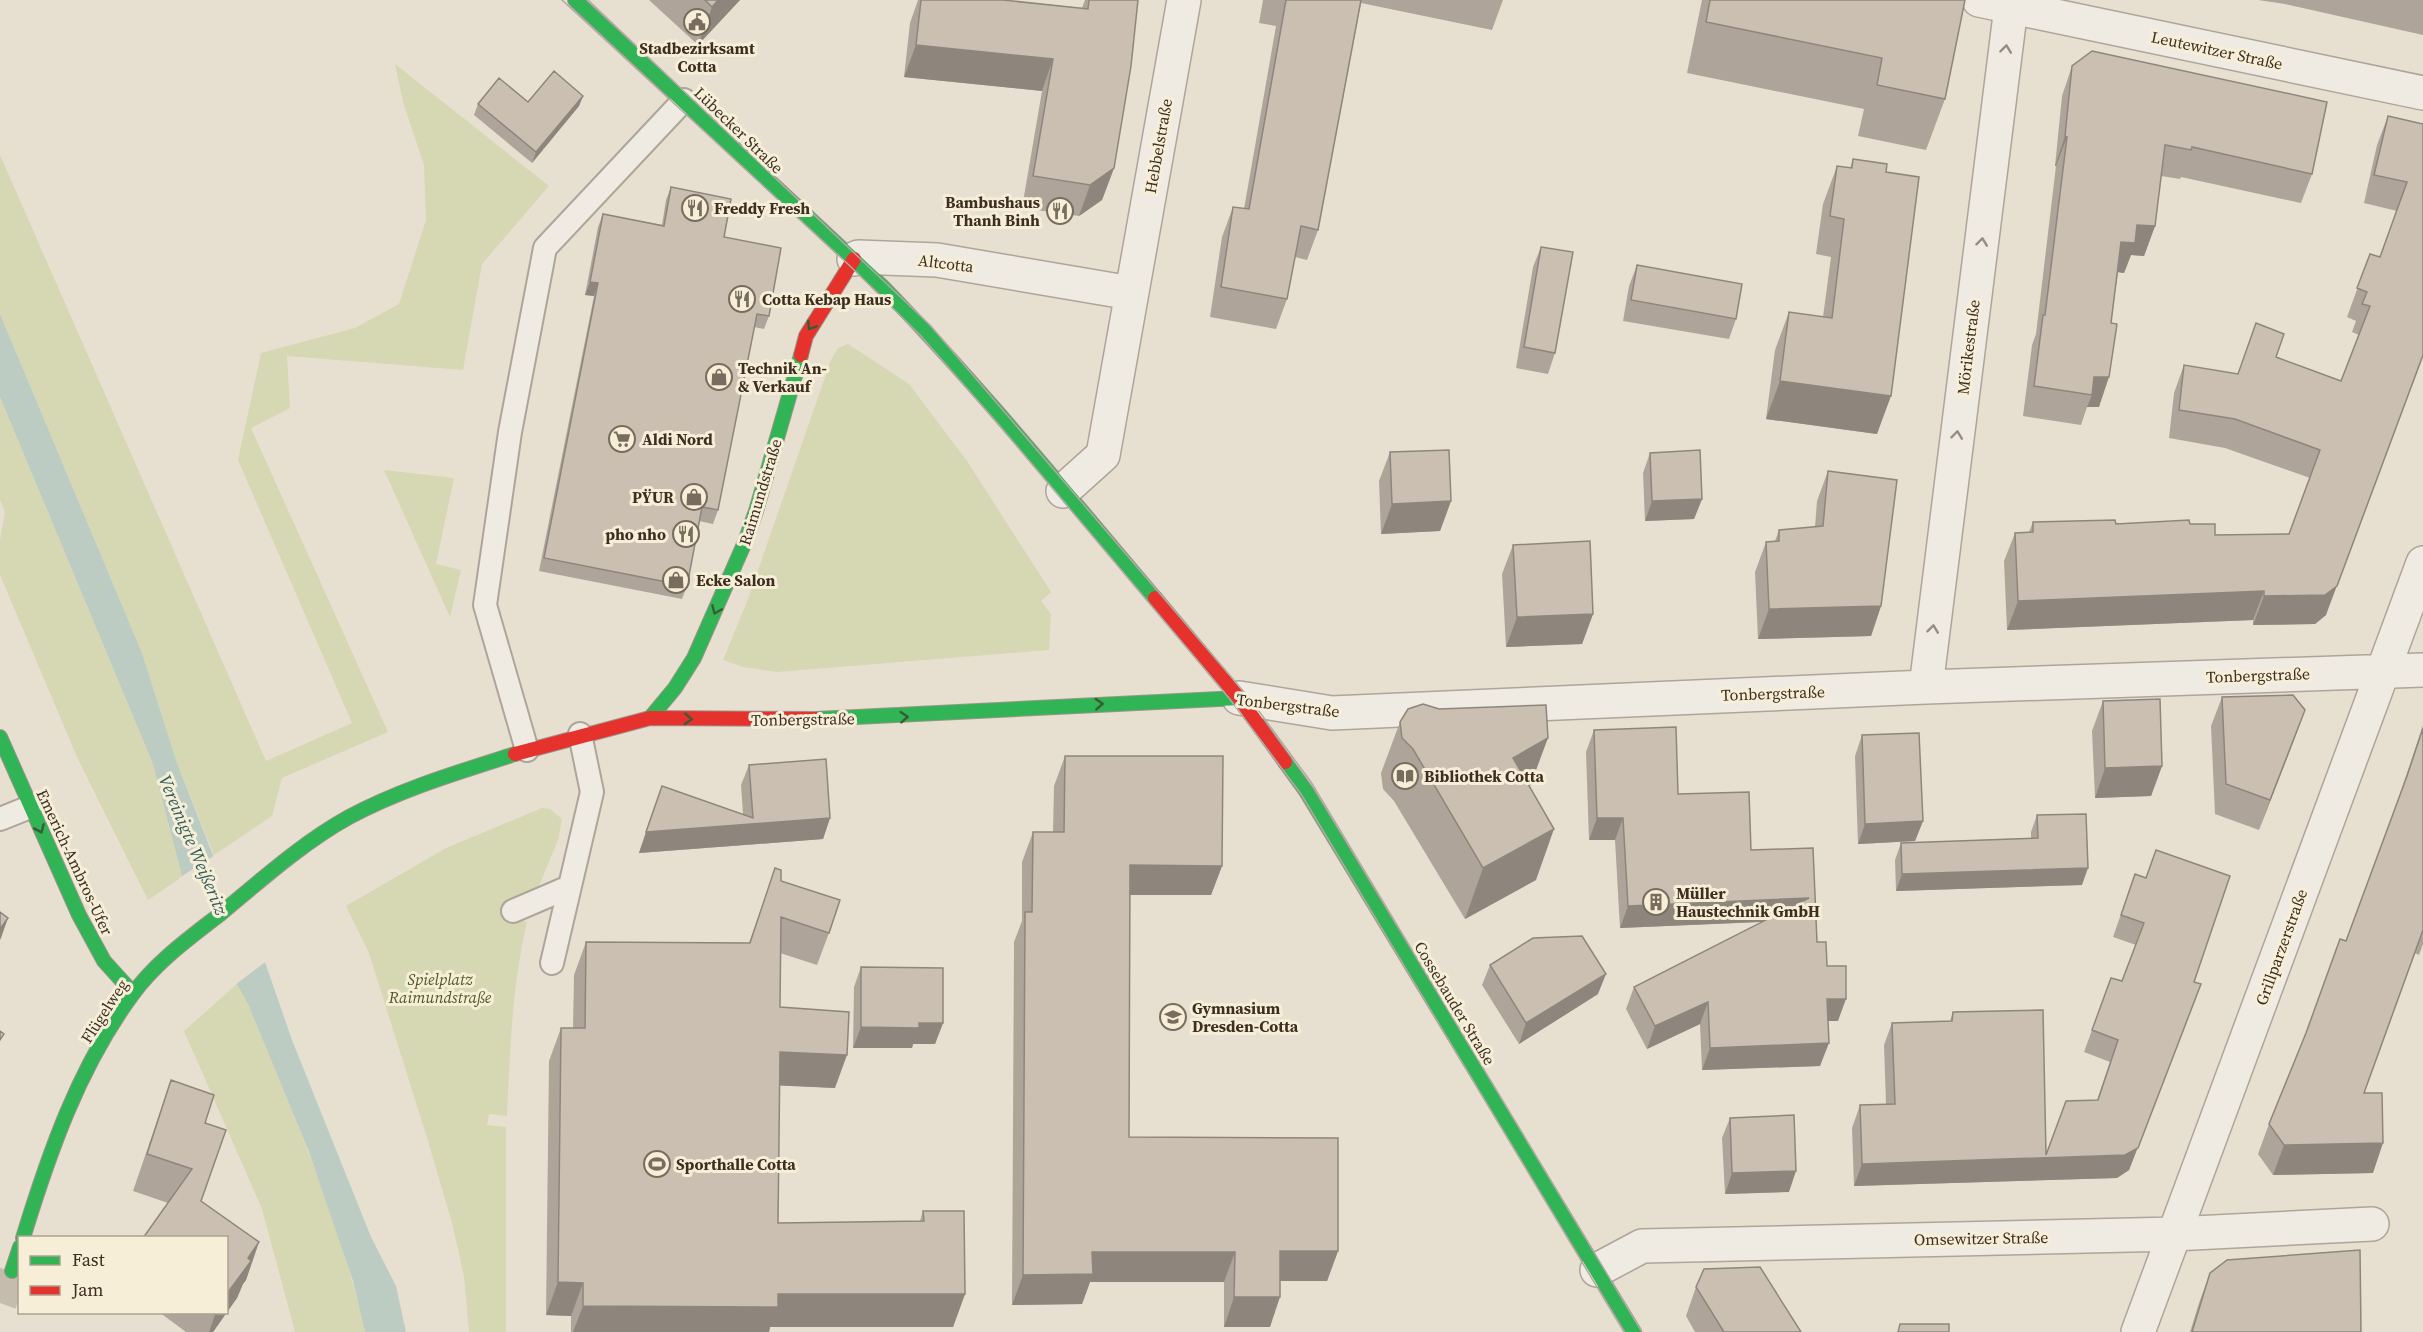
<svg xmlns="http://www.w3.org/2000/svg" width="2423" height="1332" viewBox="0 0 2423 1332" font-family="'Source Serif 4',serif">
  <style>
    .green { fill: #d6d7b3 }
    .water { fill: #bcccc2 }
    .pier { fill: #e7e0d1 }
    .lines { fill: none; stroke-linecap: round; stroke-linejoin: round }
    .secondary-tunnel { stroke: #c5bcae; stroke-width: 33; stroke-dasharray: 33 16; stroke-linecap: butt }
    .lane-casing { stroke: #ada599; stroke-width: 26 }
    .street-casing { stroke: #ada599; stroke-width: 36 }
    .fast-casing { stroke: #9c958a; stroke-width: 16 }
    .jam-casing { stroke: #9c958a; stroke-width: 16 }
    .lane { stroke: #efebe3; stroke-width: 22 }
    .street { stroke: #efebe3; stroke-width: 33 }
    .fast { stroke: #30b455; stroke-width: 14 }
    .jam { stroke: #e5322d; stroke-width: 14 }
    .tram { stroke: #afaaa2; stroke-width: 1.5 }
    .wall { fill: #afa499 }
    .shaded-wall { fill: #8e867d }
    .building { fill: #cbbfb2; stroke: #8e867d; stroke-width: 1.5 }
    .oneway { stroke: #968c82 }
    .oneway2 { stroke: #385d33 }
    .labels { text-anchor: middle; stroke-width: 6; stroke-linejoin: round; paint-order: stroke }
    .poi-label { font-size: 16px; font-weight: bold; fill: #3d2e20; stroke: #f7eed8; text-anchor: start }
    .street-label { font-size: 16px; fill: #3d2e20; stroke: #f7eed8 }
    .park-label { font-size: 16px; font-style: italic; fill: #4d5a26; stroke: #f7eed8 }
    .water-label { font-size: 18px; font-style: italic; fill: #2f5d5a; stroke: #f7eed8 }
  </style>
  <rect width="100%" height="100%" fill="#e7e0d1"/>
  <!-- green -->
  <path class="green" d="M395 64 549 186 482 264 463 370 287 356 290 408 251 428 388 732 282 778 272 816 214 855 177 763 142 653 0 314V155L266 761 352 723 238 460 261 353 355 328 399 304 426 220 424 165 403 102Z
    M848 344 909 384 967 461 1051 592 1041 601 1051 614 1049 650 777 672 743 667 723 660 748 599 831 360 838 348Z
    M0 397 153 764 182 877 148 900 77 757 0 575V540L5 512 0 500Z
    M384 470 454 478 436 564 461 570 450 617Z
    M542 808 550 809 562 819 558 840 539 886 516 901 511 919 527 922C512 986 510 1050 507 1116L489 1114 487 1125 506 1127V1332H469L464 1276 452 1223 428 1141 369 953 346 906 446 848Z
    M238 983 248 1004C292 1111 340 1219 365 1332H295L262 1209 184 1031Z"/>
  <!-- water -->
  <path class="water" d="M0 314 142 653 177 763 227 891 265 962 292 1040 371 1237 396 1286 406 1332H365L353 1281 309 1152 248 1004 185 888 153 764 0 397Z"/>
  <!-- pier -->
  <path class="pier" d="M217 854 230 890 268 960 235 985 182 890 179 878Z"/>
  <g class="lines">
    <!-- secondary-tunnel -->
    <path class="secondary-tunnel" d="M0 1303 12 1271"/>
    <defs>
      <path id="lane" d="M527 750 485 605 510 432 545 248 684 100
        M0 819 30 807
        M513 911 569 887
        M552 963 592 792 580 734"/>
      <path id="street" d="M1979 0 2423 93
        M854 259 858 257 937 260 1131 293
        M1063 491 1103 455 1184 0
        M1926 687 2011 7
        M1239 698 1332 713 1926 687 2423 670
        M1597 1270 1642 1246 2174 1234 2372 1224
        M2138 1332 2423 563"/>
      <path id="fast" d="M575 0 883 287C979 386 1066 493 1155 598
        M650 718 675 688 694 658 745 542 756 511 801 355
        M816 719 1239 698
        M0 737 79 915 104 961 133 993
        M1285 762 1306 791 1634 1332
        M23 1238C49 1153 79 1067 132 995 155 963 188 939 219 915 260 881 302 843 349 817 401 789 459 772 515 754
        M12 1271 20 1247"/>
      <path id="jam" d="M801 355 806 336 854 259
        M1155 598 1239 698 1285 762
        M515 754 650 718 816 719"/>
    </defs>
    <!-- lane casing -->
    <use href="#lane" class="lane-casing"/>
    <!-- street casing -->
    <use href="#street" class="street-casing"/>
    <!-- fast casing -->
    <use href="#fast" class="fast-casing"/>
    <!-- jam casing -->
    <use href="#jam" class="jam-casing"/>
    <!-- lane -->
    <use href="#lane" class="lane"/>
    <!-- street -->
    <use href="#street" class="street"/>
    <!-- fast -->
    <use href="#fast" class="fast"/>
    <!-- jam -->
    <use href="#jam" class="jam"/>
    <!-- tram -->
    <path class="tram" d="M562 0 849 265 920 335 1000 426 1229 698 1301 794 1624 1332
      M588 0 930 325 1250 699 1311 782 1642 1332"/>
  </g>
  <!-- wall -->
  <path class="wall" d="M649 0H740L698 45Z
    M918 0H1003L1082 8 1085 0H1138L1114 168 1102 200 1079 216 1022 208 1042 91 904 77 910 23Z
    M1263 0H1503L1492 30 1361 3 1318 230 1307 260 1295 257 1287 299 1276 329 1210 317 1222 237 1233 207 1244 209 1276 26 1259 23Z
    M1702 0H1965L1945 99 1926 150 1858 136 1864 109 1687 73Z
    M2258 0H2423V35L2285 4Z
    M2072 66 2312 174 2301 203 2181 177 2180 179 2161 176 2155 226 2144 256 2131 255 2124 273 2118 272 2099 407H2087L2081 425 2023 416 2032 345 2036 334 2056 166H2055L2062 96Z
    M583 96 579 106 532 163 474 115 478 104 528 102Z
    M2388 116 2423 124 2326 615 2315 624 2253 625V620L2007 630 2004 561 2015 533 2029 532 2033 522 2190 524 2215 535 2289 534 2310 478 2225 448 2169 438 2174 393 2184 365 2237 374 2276 357 2341 381 2359 335 2352 332 2356 321 2347 317 2370 254 2380 257 2397 211 2364 203 2377 145Z
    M1853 159 1886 172 1877 434 1766 419 1775 350 1789 312 1823 317 1831 257 1816 254 1823 204 1837 166 1850 168Z
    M671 187 724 237 769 316 764 329 754 327 718 510 713 524 699 521 687 586 682 599 539 571 594 296 585 295 598 227 603 214 662 225 666 200Z
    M1541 247 1555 353 1548 374 1516 368 1533 267Z
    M1637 265 1736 319 1729 339 1623 321 1629 286Z
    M1390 452 1451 501 1440 531 1381 534 1379 481Z
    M1650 453 1702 499 1694 519 1645 521 1643 473Z
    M1828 471 1881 606 1871 636 1758 639 1755 572 1766 542 1775 541 1779 530 1815 527 1817 501Z
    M1513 545 1593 614 1582 644 1506 647 1502 574Z
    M2222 697 2294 740 2259 830 2215 814 2211 726Z
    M2103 701 2162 766 2151 796 2095 798 2092 731Z
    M1400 722 1530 787 1536 880 1465 919 1394 801 1383 789 1381 773Z
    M2423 725V944L2419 955 2415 953 2364 1093 2373 1173 2273 1175 2258 1154 2269 1124 2346 941 2398 800Z
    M1594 730 1751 850 1817 942 1827 966 1838 1021H1828L1820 1066 1702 1070 1700 1024 1647 1049 1626 1009 1634 987 1762 922 1620 928 1615 840H1589L1586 752Z
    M1862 735 1923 821 1915 841 1858 844 1855 756Z
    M1065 756 1222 866 1211 895H1130L1129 1137 1338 1251 1327 1281H1280L1270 1327H1224V1282H1090L1082 1304 1012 1305 1014 942 1022 921V862L1033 832H1053L1054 786Z
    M749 765 830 818 823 839 639 853 662 786 743 814 741 785Z
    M2037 815 2082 885 1896 891 1895 860 1901 843 2031 838V832Z
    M775 868 781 881 829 933 817 965 780 953V1007L835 1088 779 1085 778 1223 920 1221 923 1211 965 1294 953 1327H770L769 1332H571V1316L546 1315 549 1061 561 1028H573L574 975 586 942 749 943Z
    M2135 874 2194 982 2201 984 2129 1170 2117 1178 1854 1186 1852 1128 1860 1105 1886 1104 1884 1045 1892 1023 1950 1021 1953 1012 2046 1155 2097 1100 2110 1062 2084 1052 2111 978 2122 981 2136 945 2113 937Z
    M1490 965 1598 994 1519 1044 1482 985Z
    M861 967 943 1023 935 1044H913L912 1048H853L854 987Z
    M171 1080 205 1123 201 1201 259 1242 246 1280 243 1284 237 1298 213 1332H186L159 1312H226L168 1203 133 1191Z
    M1730 1118 1789 1192 1725 1194 1722 1138Z
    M2210 1273 2361 1332H2190L2199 1303Z
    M1696 1287 1801 1332H1695L1686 1316Z"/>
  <!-- shaded-wall -->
  <path class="shaded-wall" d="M718 0H740L698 45 712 7Z
    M916 45 1053 59 1042 91 904 77Z
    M583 96 579 106 532 163 536 152Z
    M2065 136 2067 137 2056 166H2055Z
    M1114 168 1102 200 1079 216 1090 185Z
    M2137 225 2155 226 2144 256 2131 255 2124 273 2110 271 2121 242Z
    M590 282 598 283 594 296 585 295Z
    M2423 355 2326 615 2315 624 2253 625 2264 596Z
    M2094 377H2109L2099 407H2087L2092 395Z
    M1780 381 1891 396 1877 434 1766 419Z
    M1702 499 1694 519 1645 521 1652 501Z
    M1451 501 1440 531 1381 534 1392 504Z
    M2264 591 2253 620 2007 630 2018 601Z
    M1881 606 1871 636 1758 639 1769 609Z
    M1593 614 1582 644 1506 647 1517 617Z
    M2305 710 2294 740 2259 830 2270 800Z
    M1548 738 1529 789 1513 758Z
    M2162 766 2151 796 2095 798 2105 768Z
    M830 818 823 839 639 853 646 832Z
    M1597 818H1623L1615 840H1589Z
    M1923 821 1915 841 1858 844 1865 824Z
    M1554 829 1536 880 1465 919 1483 868Z
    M1130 865 1222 866 1211 895H1119Z
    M2088 868 2082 885 1896 891 1902 874Z
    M1809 898 1801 920 1620 928 1628 906Z
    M8 918 1 938 0 940V929Z
    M1606 974 1598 994 1519 1044 1526 1023Z
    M2201 984 2129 1170 2117 1178 1854 1186 1862 1164 2125 1155Z
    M1827 999H1846L1838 1021H1819Z
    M1708 1002 1700 1024 1647 1049 1655 1026Z
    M919 1023H943L935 1044H913L912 1048H853L861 1027Z
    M1829 1043 1820 1066 1702 1070 1710 1048Z
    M780 1052 847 1055 835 1088 768 1085Z
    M2383 1143 2373 1173 2273 1175 2284 1145Z
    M1796 1171 1789 1192 1725 1194 1732 1173Z
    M259 1242 246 1280 243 1284 237 1298 213 1332H209L216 1312H226V1295L248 1258Z
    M1280 1251H1338L1327 1281H1269Z
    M1092 1252H1235L1224 1282H1090L1082 1304 1012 1305 1023 1275Z
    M558 1282 583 1283 571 1316 546 1315Z
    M778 1294H965L953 1327H770L769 1332H573L583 1306Z
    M1234 1297H1280L1270 1327H1224Z"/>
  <!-- building -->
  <path class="building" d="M705 0H718L712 7Z
    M921 0H1003L1088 9 1089 0H1138L1131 66 1114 168 1090 185 1033 176 1053 59 916 45Z
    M1286 0H1361L1318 230 1301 226 1287 299 1221 287 1233 207 1249 209Z
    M1710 0H1965L1945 99 1877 85 1882 58 1706 22Z
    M2092 51 2327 102 2312 174 2192 147 2191 150 2165 145 2155 226 2137 225 2135 243 2121 242 2111 323 2117 324 2109 377H2094L2092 395 2034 386 2043 315H2045L2067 137 2065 136 2072 66Z
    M554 71 583 96 536 152 478 104 499 78 528 102Z
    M2388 116 2423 124V355L2337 586 2325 595 2264 596V591L2018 601 2015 533 2033 532V522L2115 520 2116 524 2189 520 2190 524H2215V535L2289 534 2320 450 2235 419 2179 410 2184 365 2238 374 2256 323 2284 334 2276 357 2341 381 2370 306 2362 304 2367 292 2357 288 2370 254 2380 257 2407 182 2374 175Z
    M1853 159 1887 164 1886 172 1919 177 1891 396 1780 381 1789 312 1832 318 1844 219 1830 216 1837 166 1852 168Z
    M671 187 731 199 724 237 781 248 769 316 757 314 718 510 702 507 687 586 544 558 598 283 590 282 603 214 664 226Z
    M1541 247 1573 252 1555 353 1524 347Z
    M1637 265 1742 284 1736 319 1631 300Z
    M1449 450 1451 501 1392 504 1390 452Z
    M1700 450 1702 499 1652 501 1650 453Z
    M1828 471 1897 480 1881 606 1769 609 1766 542 1779 541V530L1823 526Z
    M1590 541 1593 614 1517 617 1513 545Z
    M2293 695 2305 710 2270 800 2226 784 2222 697Z
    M2160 699 2162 766 2105 768 2103 701Z
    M1423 704 1439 709 1546 705 1548 738 1513 758 1554 829 1483 868 1413 749 1402 738 1400 722 1408 709Z
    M1676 727 1678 794 1749 792 1751 850 1813 848 1817 942H1826L1827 966H1846V999H1827L1829 1043 1710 1048 1708 1002 1655 1026 1634 987 1809 898 1628 906 1623 818H1597L1594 730Z
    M2423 728V930L2364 1093H2382L2383 1143 2284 1145 2269 1124 2306 1033 2340 939 2346 941 2407 776Z
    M1919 733 1923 821 1865 824 1862 735Z
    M1065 756H1223L1222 866 1130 865 1129 1137 1338 1138V1251H1280V1297H1234L1235 1252H1092L1093 1274 1023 1275 1025 912H1032L1033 832H1064Z
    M826 759 830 818 646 832 662 786 753 818 749 765Z
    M2086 814 2088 868 1902 874 1901 843 2038 838 2037 815Z
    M2156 850 2230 876 2194 982 2201 984 2138 1148 2125 1155 1862 1164 1860 1105 1895 1104 1892 1023 1952 1021 1953 1012 2043 1010 2046 1155 2066 1101 2098 1100 2118 1040 2092 1030 2111 978 2122 981 2144 923 2121 915 2135 874 2146 878Z
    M775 868 781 870V881L840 900 829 933 781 917 780 1007 849 1012 847 1055 780 1052 778 1223 924 1221 923 1211H964L965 1294H778V1307L583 1306V1283L558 1282 561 1028H585L586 942 750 943Z
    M0 912 8 918 0 929Z
    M1582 936 1606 974 1526 1023 1490 965 1533 938Z
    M861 967 943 968V1023H919V1028L861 1027Z
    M0 1031 4 1034 0 1040Z
    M171 1080 214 1095 205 1123 226 1130 201 1201 259 1242 248 1258 251 1261 226 1295V1238H143L192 1169 147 1154Z
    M1794 1115 1796 1171 1732 1173 1730 1118Z
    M2360 1250 2361 1332H2192L2210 1273 2227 1260Z
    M1760 1267 1801 1332H1724L1696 1287 1704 1269Z
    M1900 1324H1949V1332H1898Z"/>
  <!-- one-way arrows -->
  <defs><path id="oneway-chevron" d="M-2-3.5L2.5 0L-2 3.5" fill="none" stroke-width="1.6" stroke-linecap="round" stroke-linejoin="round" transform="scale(1.5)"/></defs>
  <g class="oneway">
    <use href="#oneway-chevron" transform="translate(2006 49) rotate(-83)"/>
    <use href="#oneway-chevron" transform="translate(1982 242) rotate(-83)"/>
    <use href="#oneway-chevron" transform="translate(1957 435) rotate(-83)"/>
    <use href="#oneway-chevron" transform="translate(1933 629) rotate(-83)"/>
  </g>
  <g class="oneway2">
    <use href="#oneway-chevron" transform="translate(811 326) rotate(122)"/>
    <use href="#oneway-chevron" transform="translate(716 610) rotate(113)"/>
    <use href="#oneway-chevron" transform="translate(1099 704) rotate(-3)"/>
    <use href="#oneway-chevron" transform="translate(904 717) rotate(-4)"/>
    <use href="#oneway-chevron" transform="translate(688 719) rotate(2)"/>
    <use href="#oneway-chevron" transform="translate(40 829) rotate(66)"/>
  </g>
  <!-- icons -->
  <defs>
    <symbol id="civic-ring" viewBox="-11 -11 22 22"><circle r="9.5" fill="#f7eed8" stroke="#786c5e" stroke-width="1.5"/><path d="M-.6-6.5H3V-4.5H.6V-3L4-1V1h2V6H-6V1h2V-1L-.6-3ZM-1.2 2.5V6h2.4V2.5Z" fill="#786c5e"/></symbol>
    <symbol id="restaurant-ring" viewBox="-11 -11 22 22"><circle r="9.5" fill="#f7eed8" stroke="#786c5e" stroke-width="1.5"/><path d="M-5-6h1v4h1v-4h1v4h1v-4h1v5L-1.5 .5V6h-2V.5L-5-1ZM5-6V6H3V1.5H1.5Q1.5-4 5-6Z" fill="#786c5e"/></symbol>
    <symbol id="shop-ring" viewBox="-11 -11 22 22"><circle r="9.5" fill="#f7eed8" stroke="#786c5e" stroke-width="1.5"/><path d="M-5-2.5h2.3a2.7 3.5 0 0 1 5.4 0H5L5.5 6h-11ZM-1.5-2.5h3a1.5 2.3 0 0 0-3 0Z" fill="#786c5e"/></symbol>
    <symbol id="supermarket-ring" viewBox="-11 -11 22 22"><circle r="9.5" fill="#f7eed8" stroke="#786c5e" stroke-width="1.5"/><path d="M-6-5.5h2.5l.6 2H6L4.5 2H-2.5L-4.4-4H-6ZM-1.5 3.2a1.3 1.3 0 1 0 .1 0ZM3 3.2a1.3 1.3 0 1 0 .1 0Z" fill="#786c5e"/></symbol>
    <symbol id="library-ring" viewBox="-11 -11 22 22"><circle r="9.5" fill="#f7eed8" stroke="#786c5e" stroke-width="1.5"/><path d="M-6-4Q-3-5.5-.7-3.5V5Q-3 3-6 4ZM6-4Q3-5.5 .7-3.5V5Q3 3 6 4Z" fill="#786c5e"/></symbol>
    <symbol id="building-ring" viewBox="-11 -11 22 22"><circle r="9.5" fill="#f7eed8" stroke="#786c5e" stroke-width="1.5"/><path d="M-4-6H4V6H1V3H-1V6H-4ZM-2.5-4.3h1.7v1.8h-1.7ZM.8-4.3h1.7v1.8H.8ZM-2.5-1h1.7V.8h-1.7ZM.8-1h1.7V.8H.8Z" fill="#786c5e"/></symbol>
    <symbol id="school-ring" viewBox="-11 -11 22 22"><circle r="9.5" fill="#f7eed8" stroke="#786c5e" stroke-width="1.5"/><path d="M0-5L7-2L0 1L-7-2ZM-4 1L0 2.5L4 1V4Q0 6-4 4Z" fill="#786c5e"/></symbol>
    <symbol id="stadium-ring" viewBox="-11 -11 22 22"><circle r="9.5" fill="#f7eed8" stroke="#786c5e" stroke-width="1.5"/><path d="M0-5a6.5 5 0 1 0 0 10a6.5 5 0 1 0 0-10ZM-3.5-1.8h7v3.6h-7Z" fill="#786c5e"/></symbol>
  </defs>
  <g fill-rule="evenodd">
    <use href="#civic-ring" x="682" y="7" width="30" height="30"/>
    <use href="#restaurant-ring" x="680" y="193" width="30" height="30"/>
    <use href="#restaurant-ring" x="1045" y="196" width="30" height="30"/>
    <use href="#restaurant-ring" x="727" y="284" width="30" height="30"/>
    <use href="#shop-ring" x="704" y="362" width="30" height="30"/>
    <use href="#supermarket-ring" x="607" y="424" width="30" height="30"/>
    <use href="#shop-ring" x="679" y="482" width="30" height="30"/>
    <use href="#restaurant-ring" x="671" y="519" width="30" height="30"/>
    <use href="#shop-ring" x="661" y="565" width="30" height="30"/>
    <use href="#library-ring" x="1390" y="761" width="30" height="30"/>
    <use href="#building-ring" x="1641" y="887" width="30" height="30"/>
    <use href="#school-ring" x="1158" y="1002" width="30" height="30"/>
    <use href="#stadium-ring" x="642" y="1149" width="30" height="30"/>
  </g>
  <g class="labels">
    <!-- poi labels -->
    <g class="poi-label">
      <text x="697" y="54" text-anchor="middle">Stadbezirksamt<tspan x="697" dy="18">Cotta</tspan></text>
      <text x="1040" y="208" text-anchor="end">Bambushaus<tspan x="1040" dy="18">Thanh Binh</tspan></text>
      <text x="714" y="214">Freddy Fresh</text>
      <text x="762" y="305">Cotta Kebap Haus</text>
      <text x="738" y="374">Technik An-<tspan x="738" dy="18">&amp; Verkauf</tspan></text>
      <text x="642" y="445">Aldi Nord</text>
      <text x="674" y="503" text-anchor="end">PŸUR</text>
      <text x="666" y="540" text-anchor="end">pho nho</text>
      <text x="696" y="586">Ecke Salon</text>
      <text x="1424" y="782">Bibliothek Cotta</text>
      <text x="1676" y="899">Müller<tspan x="1676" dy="18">Haustechnik GmbH</tspan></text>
      <text x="1192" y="1014">Gymnasium<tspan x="1192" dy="18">Dresden-Cotta</tspan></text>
      <text x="676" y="1170">Sporthalle Cotta</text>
    </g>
    <!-- street labels -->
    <g class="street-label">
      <text transform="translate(2217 50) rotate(12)" y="6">Leutewitzer Straße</text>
      <text transform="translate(739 130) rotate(44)" y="6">Lübecker Straße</text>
      <text transform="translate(1158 146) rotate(-80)" y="6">Hebbelstraße</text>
      <text transform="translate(946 263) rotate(7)" y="6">Altcotta</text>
      <text transform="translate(1968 347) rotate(-83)" y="6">Mörikestraße</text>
      <text transform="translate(760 492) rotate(-73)" y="6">Raimundstraße</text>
      <text transform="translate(2258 675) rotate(-2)" y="6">Tonbergstraße</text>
      <text transform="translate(1773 693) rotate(-2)" y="6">Tonbergstraße</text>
      <text transform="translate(1288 705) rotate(7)" y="6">Tonbergstraße</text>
      <text transform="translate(803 719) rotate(-1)" y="6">Tonbergstraße</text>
      <text transform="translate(75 862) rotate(65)" y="6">Emerich-Ambros-Ufer</text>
      <text transform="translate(2281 947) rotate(-70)" y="6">Grillparzerstraße</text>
      <text transform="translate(1455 1003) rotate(59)" y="6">Cossebauder Straße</text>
      <text transform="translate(104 1011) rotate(-57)" y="6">Flügelweg</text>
      <text transform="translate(1981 1238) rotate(-1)" y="6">Omsewitzer Straße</text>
    </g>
    <!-- park labels -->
    <g class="park-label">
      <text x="440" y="985">Spielplatz<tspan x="440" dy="18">Raimundstraße</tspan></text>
    </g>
    <!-- water labels -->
    <g class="water-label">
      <text transform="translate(193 845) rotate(67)" y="6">Vereinigte Weißeritz</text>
    </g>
  </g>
  <!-- legend -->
  <rect x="18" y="1236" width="210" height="78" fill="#f7eed8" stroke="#ada18e" stroke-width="1.5"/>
  <rect x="30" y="1256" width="30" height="9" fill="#30b455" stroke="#ada18e" stroke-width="1.5"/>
  <text x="72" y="1266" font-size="18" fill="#3d2e20">Fast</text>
  <rect x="30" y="1286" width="30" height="9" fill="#e5322d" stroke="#ada18e" stroke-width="1.5"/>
  <text x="72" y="1296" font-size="18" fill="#3d2e20">Jam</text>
</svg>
